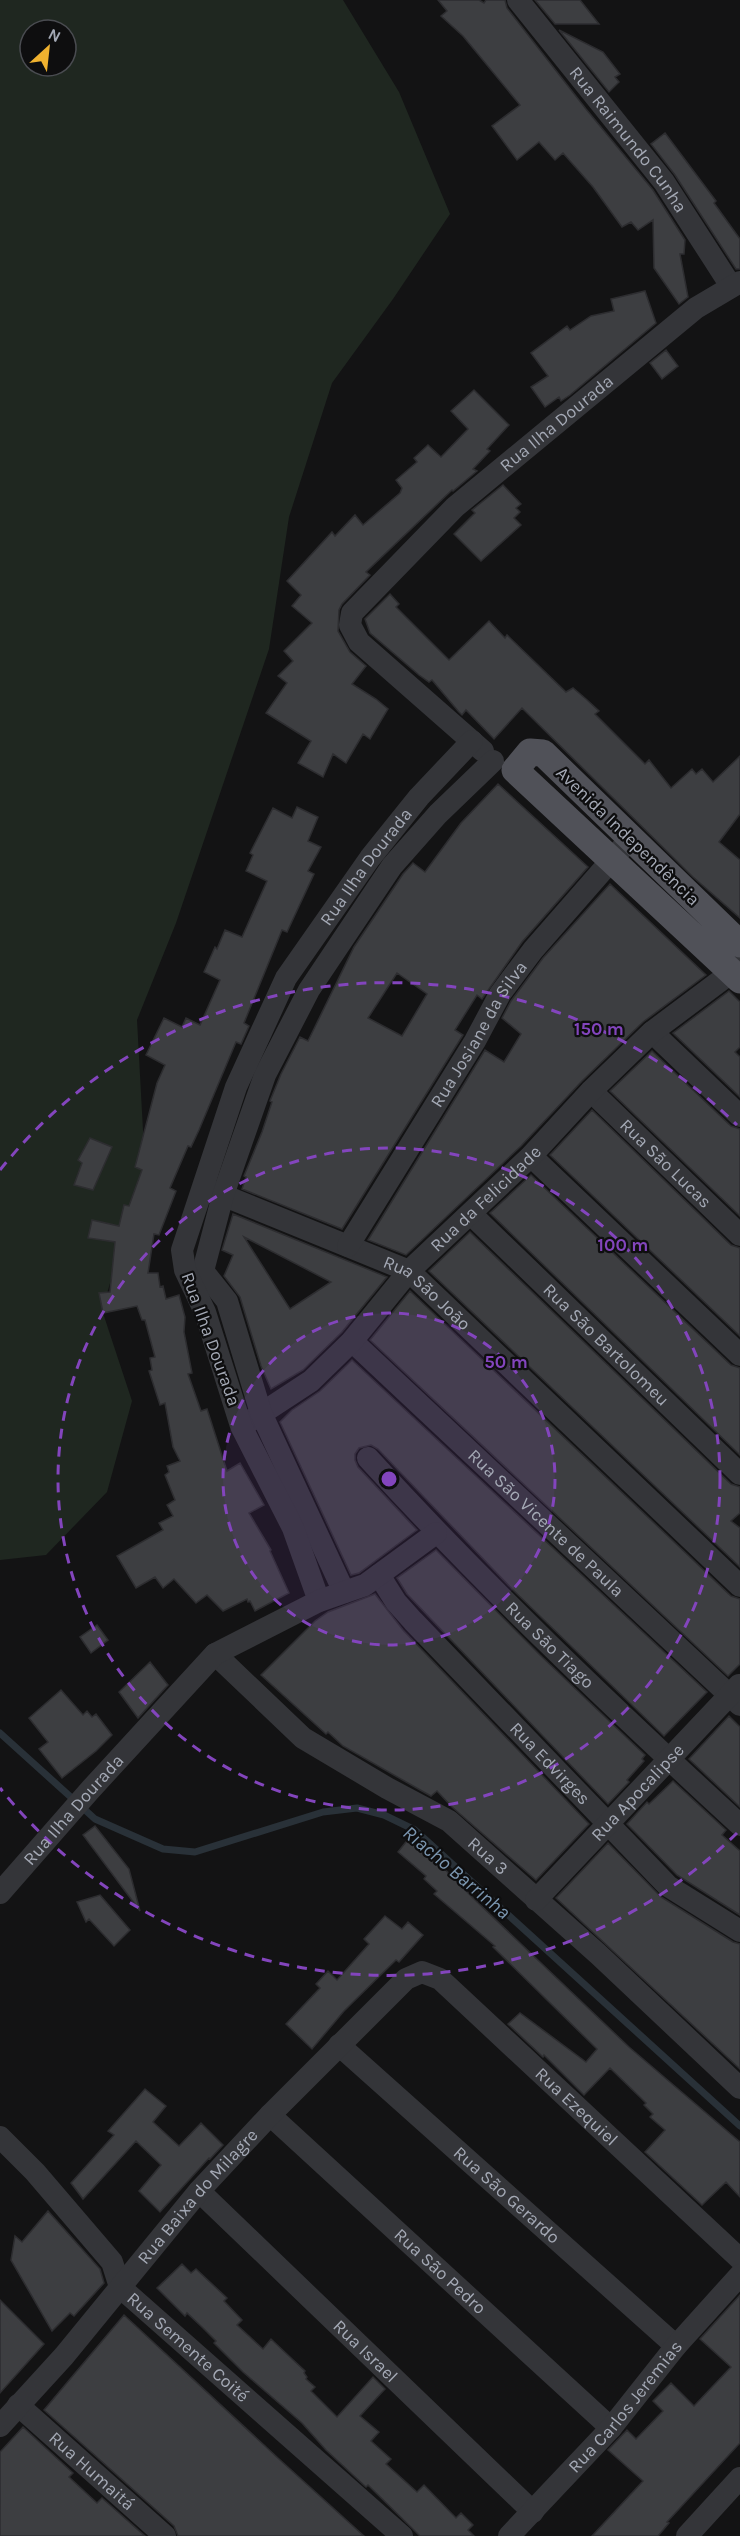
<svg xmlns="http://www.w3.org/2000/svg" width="740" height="2536" viewBox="0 0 740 2536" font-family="Karla,sans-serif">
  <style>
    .green { fill: #1f2720; fill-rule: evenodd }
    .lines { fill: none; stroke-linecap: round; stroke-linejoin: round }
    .stream { stroke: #293138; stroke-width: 7 }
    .building { fill: #3d3e41; stroke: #2d2d30; stroke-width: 1.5; fill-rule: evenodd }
    .minor { stroke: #343539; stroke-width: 22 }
    .major { stroke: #505158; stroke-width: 27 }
    .ring { fill: none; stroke: #8345bd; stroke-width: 3; stroke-dasharray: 10 8 }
    .labels { text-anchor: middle; stroke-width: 4.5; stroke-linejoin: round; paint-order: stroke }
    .street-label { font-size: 18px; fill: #a4a9b5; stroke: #0e0e0f }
    .water-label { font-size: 20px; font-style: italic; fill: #7b96b0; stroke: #0e0e0f }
    .centre { fill: #8345bd; stroke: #0e0e0f; stroke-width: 3 }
    .ring-label { font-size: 18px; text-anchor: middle; font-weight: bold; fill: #8345bd; stroke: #0e0e0f; stroke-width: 4.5; stroke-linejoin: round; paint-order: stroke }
  </style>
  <rect width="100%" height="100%" fill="#131314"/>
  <!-- green -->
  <path class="green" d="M0 0H343L399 92 450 214 393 299 332 383 289 517 269 649 176 923 137 1020 145 1167 102 1310 132 1401 107 1492 46 1555 0 1560ZM30 30H66V66H30Z"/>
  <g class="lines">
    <!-- stream -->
    <path class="stream" d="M0 1733 95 1819 163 1849 195 1852 323 1812 357 1808 384 1815 415 1830 740 2126"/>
  </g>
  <!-- building -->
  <path class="building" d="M438 0H479L484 3 486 0H505L507 8 586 109 653 190 685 240 684 254H680L688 297 679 304 654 268 653 220 638 230 631 222 622 227 593 187 563 153 555 160 539 142 517 160 492 126 520 105 463 36 441 16 447 11Z
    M535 0H580L599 24H555Z
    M559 30 603 52 620 74 615 77 619 82 609 92Z
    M665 133 716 201 714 203 740 239V269H736L675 175 651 144Z
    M645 291 656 323 570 395 561 401 559 397 545 407 531 387 548 376 531 353 567 326 570 330 591 316 614 311 611 299Z
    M666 350 678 366 662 379 650 363Z
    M474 390 509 425 487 449 490 451 473 469 477 471 453 491 452 490 366 572 370 575 342 604 339 610 338 631 350 652 366 666 352 684 376 699 388 709 370 739 363 734 346 763 333 754 323 777 298 763 311 741 266 713 287 683 278 676 293 661 284 651 312 623 292 606 301 595 287 581 332 532 335 536 355 515 363 525 400 493 402 488 396 480 417 462 414 458 428 445 441 457 468 429 451 411Z
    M503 485 521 504 516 508 520 512 514 518 521 525 481 561 454 534 475 513 472 510Z
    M390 594 399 604 396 607 449 660 489 621 505 638 507 635 566 692 573 688 586 699 599 711 595 714 645 764 649 760 671 788 692 769 696 774 702 769 713 782 740 756V814L719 842 740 860V918L693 877 522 708 494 739 466 710 462 715 459 712 432 680 429 682 419 675 370 633 365 619Z
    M498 784 588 867 522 942 482 999 477 995 455 1030 463 1035 342 1229 242 1189 246 1177 244 1176 262 1132 272 1102 270 1101 281 1074 300 1037 308 1041 354 947 403 874 413 863 425 872 461 823ZM397 973 427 994 402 1036 368 1018Z
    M297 807 318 817 308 841 321 847 308 871 314 874 287 932 282 930 244 1023 249 1026 241 1044 236 1042 199 1130 191 1147 188 1146 170 1188 176 1191 159 1235 154 1234 148 1273H158L160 1287 163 1286 166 1299 179 1295 185 1317 184 1332 192 1373 188 1374 201 1411 207 1409 227 1471 240 1463 264 1505 249 1513 271 1550 270 1551 289 1593 255 1611 250 1601 248 1602 247 1599 223 1611 207 1595 196 1603 174 1579 163 1588 155 1577 136 1588 117 1556 163 1530 159 1523 173 1516 167 1505 175 1500 165 1475 169 1472 167 1466 180 1461 173 1447 165 1403 160 1405 149 1371 152 1370 150 1358 155 1357 145 1320H142L137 1306 103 1313 99 1293 110 1292 115 1242 88 1238 92 1220 119 1226 124 1205 129 1206 142 1170 135 1167 157 1083 165 1065 146 1055 164 1018 182 1027 186 1018 200 1025 220 980 204 972 215 947 217 949 225 930 242 937 267 881 246 871 253 855 250 853 273 808 292 818Z
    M610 884 706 975 643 1022 582 1081 521 1146 406 1255 368 1240 485 1050 504 1062 521 1034 502 1018 511 1001 543 958Z
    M729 991 740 1002V1047L735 1052 740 1057V1097L673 1033Z
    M652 1051 731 1126 740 1129V1216L610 1091Z
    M592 1110 731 1245 740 1248V1336L550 1155Z
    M90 1138 112 1147 93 1190 74 1185 82 1163 78 1160Z
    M531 1175 731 1365 740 1368V1455L490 1213Z
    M233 1214 387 1277 342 1332 303 1370 271 1389 261 1366 240 1297 224 1276 233 1255 222 1250ZM244 1237 331 1282 290 1309Z
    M470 1232 731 1484 740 1487V1513L731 1521 740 1528V1567L429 1271Z
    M410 1291 731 1596 740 1599V1664L728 1676 370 1340Z
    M352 1360 707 1692 664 1736 513 1590 378 1449 371 1445 359 1448 355 1454V1460L358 1467 417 1530 359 1573 351 1575 280 1422 292 1410 320 1391Z
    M436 1550 540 1655 645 1755 642 1759 644 1761 627 1780 629 1782 608 1804 407 1594 397 1578Z
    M375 1594 403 1630 589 1824 536 1880 452 1807 437 1791 431 1796 422 1791 343 1746 328 1732 326 1734 261 1675 315 1621 328 1612Z
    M97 1625 108 1640 91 1653 80 1637Z
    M150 1662 168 1685 138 1718 119 1692Z
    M61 1690 83 1715 87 1711 92 1717 96 1714 112 1735 96 1751 62 1778 39 1749 48 1742 29 1718Z
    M729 1716 740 1727V1807L689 1759Z
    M673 1781 726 1830 722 1835 740 1851V1915L677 1875 627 1824 647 1802 649 1804Z
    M95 1826 129 1869 140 1911 83 1835Z
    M409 1838 432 1856 473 1898 629 2047 740 2142V2197L726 2182 702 2205 645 2152 665 2130 650 2117 653 2114 644 2105 646 2103 610 2068 584 2095 544 2055 543 2057 508 2024 520 2013 586 2062 597 2049 493 1947 495 1946 434 1894 437 1891 424 1879 426 1876 398 1852Z
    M608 1843 661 1897 733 1942 740 1944V2069L556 1898Z
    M100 1895 130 1930 114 1946 89 1919 86 1922 77 1902Z
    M385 1916 402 1929 408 1922 423 1935 399 1962 396 1960 344 2011 312 2049 286 2024 320 1988 316 1984 328 1971 337 1980 369 1944 364 1939Z
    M145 2089 166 2106 153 2122 179 2146 201 2123 223 2145 210 2159 209 2158 160 2212 139 2191 161 2165 136 2141 83 2199 71 2183 114 2135 108 2131Z
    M48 2211 100 2269 104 2283 74 2316 70 2313 52 2331 11 2260 15 2236 22 2242Z
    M182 2264 191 2273 196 2269 227 2298 224 2301 242 2320 237 2325 263 2349 271 2339 290 2357 305 2371 304 2373 307 2377 306 2379 315 2387 311 2391 337 2417 373 2377 385 2389 360 2416 379 2432 371 2441 391 2459 386 2464 417 2492 424 2485 456 2518 461 2513 473 2525 468 2530 474 2536H420L368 2485 366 2487 326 2450 302 2423 243 2372 214 2343 216 2341 203 2328 187 2313 185 2316 157 2288Z
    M740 2295V2443L667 2522 669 2523 658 2536H592L643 2481 608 2450 627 2430 636 2439 663 2411 653 2401 671 2383 694 2406 731 2367 700 2339Z
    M0 2300 44 2344 0 2393Z
    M124 2315 279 2459 364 2536H178L174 2526 44 2410Z
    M23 2427 73 2473 69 2477 97 2503 102 2498 145 2536H0V2452Z"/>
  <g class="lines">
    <!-- minor -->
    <g class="minor">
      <path id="s1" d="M518 0 664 182 731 286"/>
      <path id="s2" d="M483 751 359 642 350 625 352 613 455 507 696 308 740 282"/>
      <path d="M652 1032 740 1116"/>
      <path id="s3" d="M591 1091 740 1235"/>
      <path d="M531 1156 740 1355"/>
      <path id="s4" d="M210 1190 409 1271 740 1586"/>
      <path id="s5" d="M471 1214 740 1474"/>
      <path id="s6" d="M348 1246 475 1041 500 994 533 950 623 847"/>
      <path id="s7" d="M352 1341 740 1705"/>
      <path id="s8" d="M250 1421 311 1381 352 1341 409 1271 531 1156 591 1091 652 1032 740 966"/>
      <path id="s9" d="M368 1458C485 1586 612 1707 740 1825"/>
      <path id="s10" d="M379 1575 396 1602 413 1621 668 1886 740 1931"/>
      <path d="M344 1592 261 1413 227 1301 203 1271 223 1195 265 1075 309 990 392 866 438 814 493 761"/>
      <path id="s11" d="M319 1601 293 1528 241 1426 205 1312 185 1270 182 1250 236 1087 286 978 370 858 419 797 472 741"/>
      <path id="s12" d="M215 1654 303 1738 387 1788 449 1821 598 1954 740 2088"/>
      <path id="s13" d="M0 1893 91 1789 215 1654 319 1601 365 1585 436 1533"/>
      <path id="s14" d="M536 1900 739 1685"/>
      <path id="s15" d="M339 2045 676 2346"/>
      <path id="s16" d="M270 2115 611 2428"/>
      <path id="s17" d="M0 2137 35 2172 112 2262 120 2287 402 2536"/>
      <path id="s18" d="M199 2191 533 2512"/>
      <path id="s19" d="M18 2405 165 2536"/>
      <path id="s20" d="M0 2426 64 2356 199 2191 270 2115 406 1979 422 1972 440 1979 740 2259"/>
      <path id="s21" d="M509 2536 611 2428 676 2346 740 2275"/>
      <path d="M687 2536 740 2478"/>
    </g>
    <!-- major -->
    <path class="major" d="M740 944 543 753 530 752 515 770 740 980"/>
  </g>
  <!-- distance rings -->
  <circle cx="389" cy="1479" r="166" fill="#8345bd" fill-opacity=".12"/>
  <g class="ring">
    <circle cx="389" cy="1479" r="166"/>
    <circle cx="389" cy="1479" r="331"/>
    <path d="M737 1833A497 497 0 0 1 0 1788M0 1170A497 497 0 0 1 737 1125"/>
  </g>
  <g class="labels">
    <!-- street labels -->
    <g class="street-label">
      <text dy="6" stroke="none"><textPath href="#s1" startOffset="178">Rua Raimundo Cunha</textPath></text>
      <text dy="6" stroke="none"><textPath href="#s2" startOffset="476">Rua Ilha Dourada</textPath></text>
      <text transform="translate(628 836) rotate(44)" y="6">Avenida Independência</text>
      <text dy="6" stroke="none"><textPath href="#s11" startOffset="807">Rua Ilha Dourada</textPath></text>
      <text dy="6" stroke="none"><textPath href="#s6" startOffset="249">Rua Josiane da Silva</textPath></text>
      <text dy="6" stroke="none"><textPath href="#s3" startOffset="104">Rua São Lucas</textPath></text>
      <text dy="6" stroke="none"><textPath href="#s8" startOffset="326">Rua da Felicidade</textPath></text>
      <text dy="6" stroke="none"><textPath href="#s4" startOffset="242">Rua São João</textPath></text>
      <text transform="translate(211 1339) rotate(70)" y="6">Rua Ilha Dourada</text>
      <text dy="6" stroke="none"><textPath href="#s5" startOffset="188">Rua São Bartolomeu</textPath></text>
      <text dy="6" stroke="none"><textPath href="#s7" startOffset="266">Rua São Vicente de Paula</textPath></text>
      <text dy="6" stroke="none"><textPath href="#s9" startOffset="261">Rua São Tiago</textPath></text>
      <text dy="6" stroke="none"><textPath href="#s10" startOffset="255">Rua Edvirges</textPath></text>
      <text dy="6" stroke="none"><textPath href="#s14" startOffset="148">Rua Apocalipse</textPath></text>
      <text dy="6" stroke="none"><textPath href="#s13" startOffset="111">Rua Ilha Dourada</textPath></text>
      <text dy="6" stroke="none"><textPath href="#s12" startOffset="342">Rua 3</textPath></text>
      <text dy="6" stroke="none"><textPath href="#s20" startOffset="828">Rua Ezequiel</textPath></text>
      <text dy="6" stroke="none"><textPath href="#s15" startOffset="225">Rua São Gerardo</textPath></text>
      <text dy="6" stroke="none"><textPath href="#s20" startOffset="303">Rua Baixa do Milagre</textPath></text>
      <text dy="6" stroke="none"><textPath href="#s16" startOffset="231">Rua São Pedro</textPath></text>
      <text dy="6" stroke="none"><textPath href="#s17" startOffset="285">Rua Semente Coité</textPath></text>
      <text dy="6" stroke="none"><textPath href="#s18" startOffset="231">Rua Israel</textPath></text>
      <text dy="6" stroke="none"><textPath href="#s21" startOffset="174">Rua Carlos Jeremias</textPath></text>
      <text dy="6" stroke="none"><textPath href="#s19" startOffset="99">Rua Humaitá</textPath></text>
    </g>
    <!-- water labels -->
    <g class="water-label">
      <text transform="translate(457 1872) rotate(40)" y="7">Riacho Barrinha</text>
    </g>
  </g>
  <circle cx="389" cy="1479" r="9" class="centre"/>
  <g class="ring-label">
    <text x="599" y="1035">150 m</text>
    <text x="623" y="1251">100 m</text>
    <text x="506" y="1368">50 m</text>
  </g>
  <!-- north arrow -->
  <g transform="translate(48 48) rotate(27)"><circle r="28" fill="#0e0e0f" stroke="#4a4c51" stroke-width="1.5"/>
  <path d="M0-4.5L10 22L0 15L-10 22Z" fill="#f0b22f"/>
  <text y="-9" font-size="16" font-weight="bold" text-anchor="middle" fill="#a4a9b5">N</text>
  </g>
</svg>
